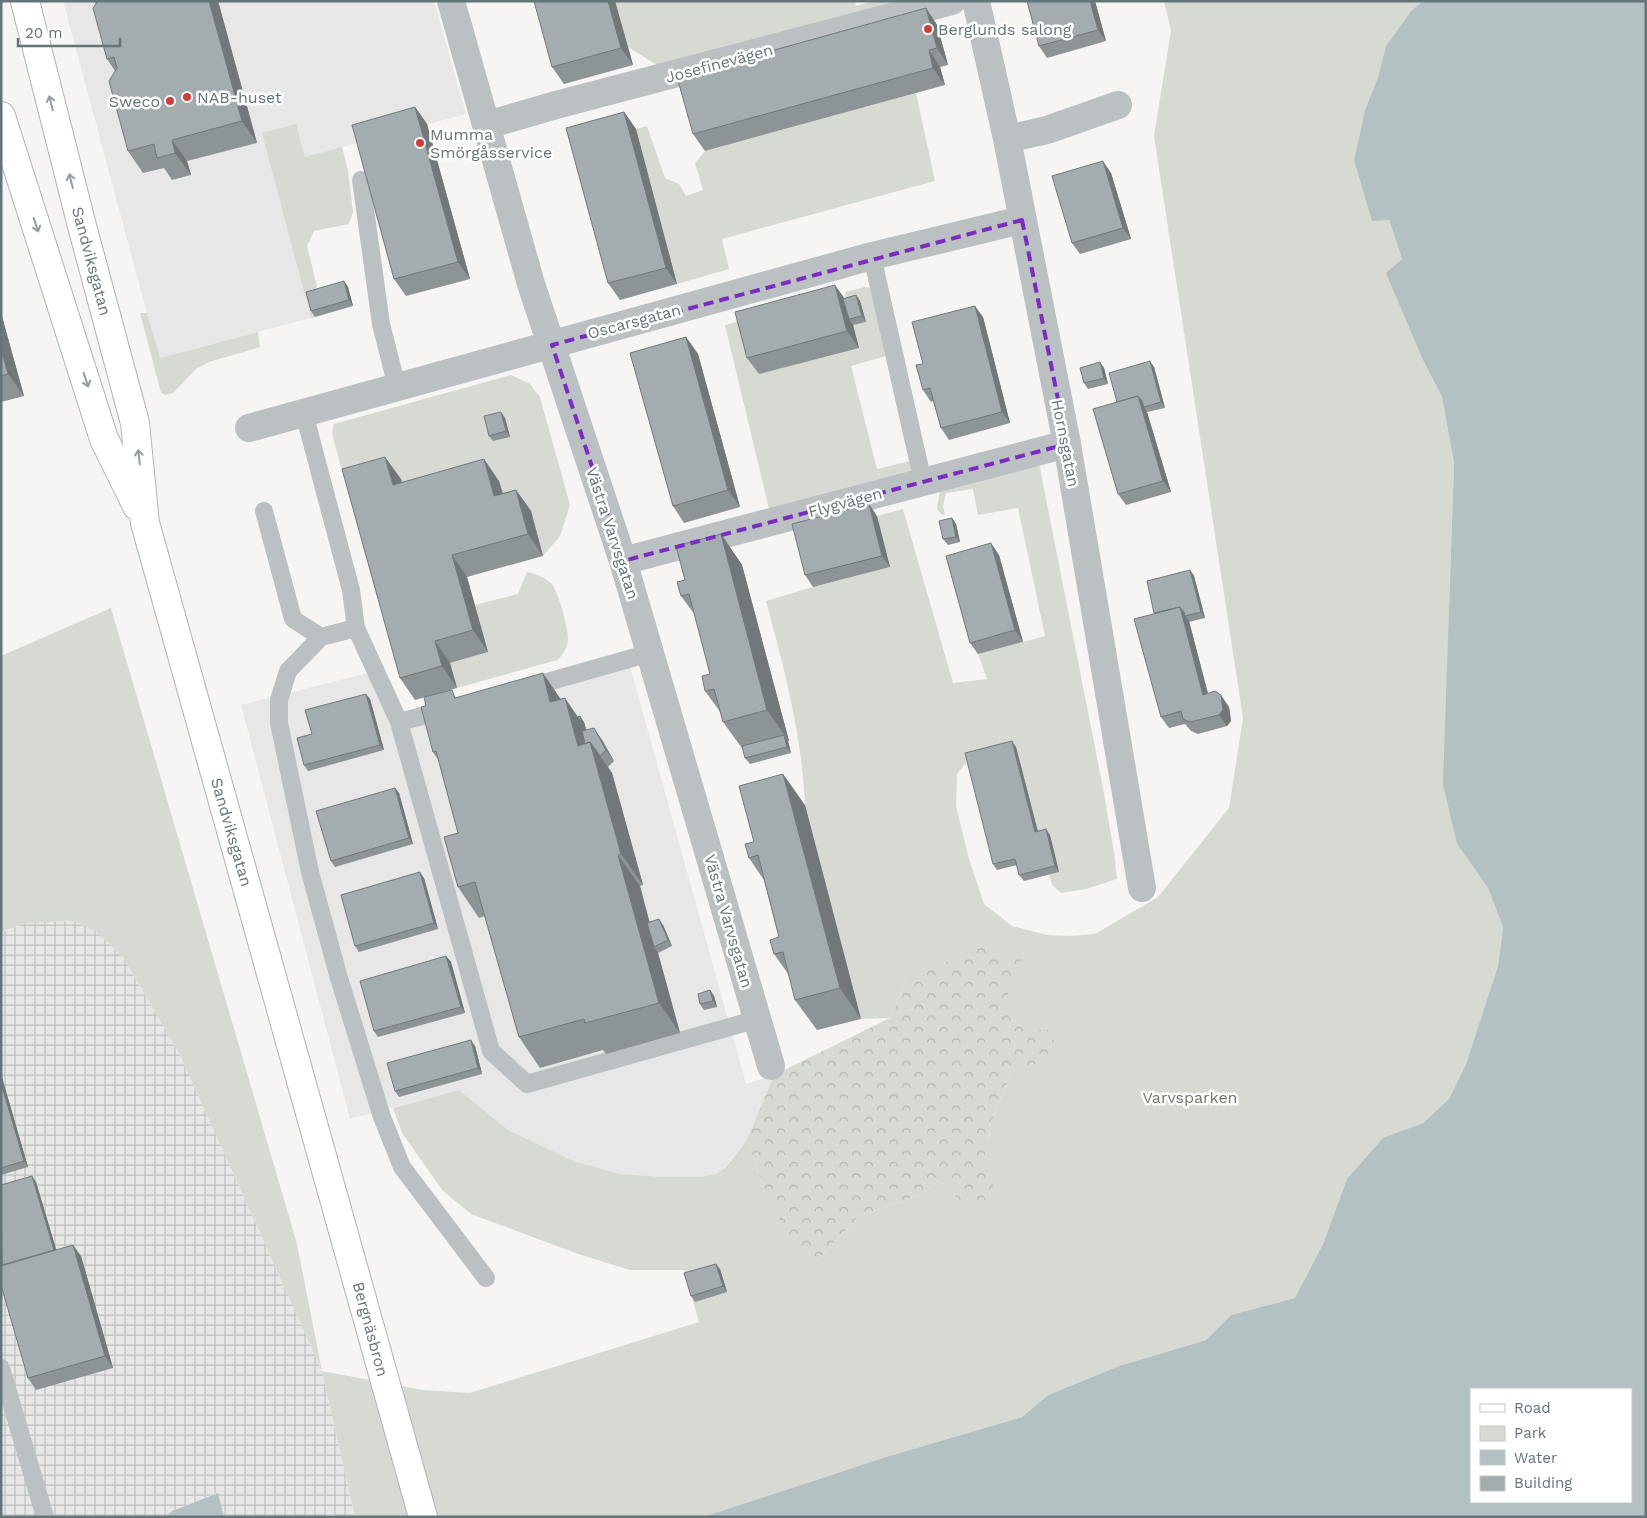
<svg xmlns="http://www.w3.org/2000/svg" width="1647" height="1518" viewBox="0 0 1647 1518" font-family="'Work Sans',sans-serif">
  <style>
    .built { fill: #e6e7e6 }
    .industrial { fill: url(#industrial-grid) }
    .green { fill: #d7dad3 }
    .forest { fill: url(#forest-crowns) }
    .water { fill: #b3c1c2; fill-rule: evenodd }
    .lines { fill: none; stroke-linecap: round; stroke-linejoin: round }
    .secondary-casing { stroke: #adb4b7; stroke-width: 30 }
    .service { stroke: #bbc0c2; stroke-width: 18 }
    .minor { stroke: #bbc0c2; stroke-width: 28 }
    .secondary { stroke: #fff; stroke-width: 28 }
    .wall { fill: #8c9496 }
    .shaded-wall { fill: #72787a }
    .building { fill: #a3acaf; stroke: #72787a }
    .oneway { stroke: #929ea2 }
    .marked { fill: none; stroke: #7b2cbf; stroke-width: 4; stroke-dasharray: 10 6; stroke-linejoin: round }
    .poi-dot { fill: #ce3f3b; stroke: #fff; stroke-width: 2 }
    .labels { text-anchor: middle; stroke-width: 5; stroke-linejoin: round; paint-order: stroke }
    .poi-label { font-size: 16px; fill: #64757a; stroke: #fff; text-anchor: start }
    .street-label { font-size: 16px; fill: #64757a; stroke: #fff }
    .park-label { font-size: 16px; fill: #6e7866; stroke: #fff }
  </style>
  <defs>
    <pattern id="industrial-grid" width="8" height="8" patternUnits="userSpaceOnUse" patternTransform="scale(1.25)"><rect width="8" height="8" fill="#e6e7e6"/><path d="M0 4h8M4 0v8" fill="none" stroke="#bec0bf"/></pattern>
    <pattern id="forest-crowns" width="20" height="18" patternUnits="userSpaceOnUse" patternTransform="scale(1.25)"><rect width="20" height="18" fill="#d7dad3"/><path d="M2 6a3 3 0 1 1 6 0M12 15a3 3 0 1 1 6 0" fill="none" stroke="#b2b5b0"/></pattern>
  </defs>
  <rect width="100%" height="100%" fill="#f6f5f3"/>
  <!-- built -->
  <path class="built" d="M63 1H434L466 114 305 157 263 133 311 318 159 358Z
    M628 659 746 1084 774 1075 747 1140 725 1167 716 1174 700 1177H664L621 1174 576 1162 508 1130 459 1090 350 1119 241 705 383 669 399 722Z"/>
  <!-- industrial -->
  <path class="industrial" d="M74 921 97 932 123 957 180 1055 322 1371 355 1517 326 1515V1517H224L217 1493 172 1511 165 1517H1V932L26 923Z"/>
  <!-- green -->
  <path class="green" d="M615 1H855L856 6 872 1H898L657 65 628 47Z
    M1164 1H1423L1411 11 1386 46 1378 77 1365 110 1354 160 1389 220 1402 259 1389 271 1423 360 1442 397 1454 463 1449 608 1457 844 1488 888 1503 926 1498 966 1466 1064 1449 1099 1423 1123 1383 1139 1324 1242 1295 1298 1231 1315 1206 1340 1119 1366 1048 1395 1022 1417 886 1457 703 1517H355L322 1371 180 1055 123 957 97 932 74 921 26 923 1 932V656L111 608 297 1244 322 1371 423 1390 470 1393 699 1322 684 1270H630L578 1254 471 1214 443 1191 402 1133 393 1108 459 1090 508 1130 576 1162 621 1174 664 1177H700L716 1174 726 1167 747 1140 764 1188 817 1261 859 1216 923 1194 937 1181 950 1186 957 1198 989 1137 991 1122 1011 1074 1044 1030H1026L1002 1011 907 978 890 1018 861 1019 805 805C802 735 784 668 766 601L813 587 890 567 877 516 903 509 953 683 987 679 978 654 1045 636 1018 508 978 515 973 489 946 493 943 506 945 515H942L937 509 940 489 1039 463 1103 788 1114 853 1117 879 1086 889 1061 893 1052 885 1049 874 1059 872 1050 835 1039 837 969 759 957 774 956 806 969 859 984 904 1012 926 1047 935 1071 936 1095 934 1158 897 1229 808 1243 718 1154 136 1171 31Z
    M916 93 935 181 722 239 729 269 677 284 636 129 647 126 665 178 679 184 686 196 703 190 695 163 705 151Z
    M296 124 305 157 342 147 348 170 353 212 349 224 314 231 307 246 317 286 310 298 315 317 311 318 262 133Z
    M865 287 871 288 886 356 851 366 877 469 910 461 911 471 844 490 769 509 725 325 742 320 853 325 866 322 847 304 845 292Z
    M140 313H147L160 358 258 332 260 347 209 362 196 369 173 393 166 395 161 393Z
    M511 375 530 384 540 397 570 505 560 536 543 556 531 512 358 491 341 468 332 433 334 424Z
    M527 572C536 574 545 577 552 584 558 591 569 630 568 640 567 649 563 655 557 660L457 688 450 663 488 652 475 605 518 594Z"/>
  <!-- forest -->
  <path class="forest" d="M981 948 1021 959 1002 1011 1026 1030H1049L1060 1053 1011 1074 991 1122 985 1158 998 1204 960 1205 950 1186 937 1181 923 1194 859 1216 817 1261 795 1250 764 1188 747 1140 774 1075 890 1018 907 978Z"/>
  <!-- water -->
  <path class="water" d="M1423 1H1646V1517H703L886 1457 1022 1417 1048 1395 1119 1366 1206 1340 1231 1315 1295 1298 1324 1242 1347 1179 1383 1138 1423 1123 1449 1099 1466 1064 1498 966 1503 927 1488 888 1457 844 1443 784 1454 463 1442 397 1423 360 1386 273 1402 259 1389 220 1372 221 1354 160 1365 110 1378 77 1386 46 1411 11ZM1471 1389H1631V1502H1471Z
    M218 1493 224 1517H165L172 1511Z"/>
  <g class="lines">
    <defs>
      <path id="secondary" d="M25 1 82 226 135 423 145 523 423 1517
        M1 116 104 439 137 506"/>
    </defs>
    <!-- secondary casing -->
    <use href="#secondary" class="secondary-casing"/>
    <!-- service -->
    <path class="service" d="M361 180 381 324 397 387
      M872 256 923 482
      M304 413 351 590 356 628 399 722 491 1051 527 1084 758 1019
      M264 511 293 619 321 637
      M356 628 321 637 288 671 279 700V723L310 872 339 978 382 1117 402 1167 486 1278
      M526 688 650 653
      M399 722 445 710
      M1 1368 45 1517"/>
    <!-- minor -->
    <path class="minor" d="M451 1 531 284 623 561 771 1066
      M976 1 1007 139 1067 444 1142 888
      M487 125 556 105 952 1
      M1007 139 1047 130 1118 105
      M249 428 872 256 1022 220
      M623 561 1067 444"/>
    <!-- secondary -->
    <use href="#secondary" class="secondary"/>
  </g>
  <!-- wall -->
  <path class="wall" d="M94 1H218L257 143 187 161 191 175 172 180 164 168 143 173 128 151 115 71 107 59 96 4Z
    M615 1 633 65 564 84 552 67Z
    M1027 1H1095L1106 41 1047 58 1039 46Z
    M926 8 937 25 948 65 940 67 945 85 705 151 693 134Z
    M415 107 427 124 470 279 406 296 394 279Z
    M624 112 636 129 677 284 620 300 608 283Z
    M1111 173 1131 239 1080 254 1072 243Z
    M344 281 348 287 353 306 315 317 311 311Z
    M856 295 860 301 866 322 853 325 859 348 759 374 747 358 844 298Z
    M1 313 24 396 1 402Z
    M983 317 1010 423 949 440 941 428 933 401 931 402 923 390V364Z
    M686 337 698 354 740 507 684 523 673 506Z
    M1154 367 1165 408 1147 412 1171 492 1126 505 1118 494 1117 402Z
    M1104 368 1108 384 1088 389 1084 383Z
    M505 418 510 437 493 441 489 436Z
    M401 479 402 482 499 481 503 493 516 490 531 511 543 556 467 577 488 652 450 663 457 688 415 700 400 678Z
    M877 516 890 567 813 587 805 575Z
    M952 518 956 524 960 542 948 545 943 539Z
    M721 534 742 565 789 741H788L791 753 750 764 745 758 744 751 723 722 721 713 705 691 710 674 695 615 681 596 685 580Z
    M999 555 1023 642 978 654 970 643Z
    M1190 570 1194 576 1205 618 1189 622V621L1208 693 1229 707 1231 721 1227 726 1198 734 1191 731 1185 724 1169 728 1161 717 1154 613Z
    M458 697 561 699 578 717 584 722 586 730 602 740 614 761 608 767 612 773 643 885 640 886 649 922 663 925 672 946 658 953 680 1033 606 1054 603 1050 540 1068 519 1037 485 916 479 918 458 887V833L439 761 433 752 426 706Z
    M370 699 384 750 308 771 304 765Z
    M1016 747 1038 831 1050 835 1059 872 1024 881 1019 875 1017 865 997 870 993 864Z
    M395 788 399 793 413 844 335 867 331 861Z
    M805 805 861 1019 817 1030 795 1000 789 975 774 954 779 937 764 880 749 858 754 842Z
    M424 878 438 929 359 952 355 946Z
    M446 956 451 962 465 1013 378 1037 374 1031Z
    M710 990 714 996 717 1007 704 1010 700 1004Z
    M475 1046 482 1074 399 1097 395 1091Z
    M1 1076 28 1167 1 1175Z
    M36 1182 56 1250 81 1256 113 1368 36 1390 28 1378Z
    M720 1269 727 1292 695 1302 691 1296Z"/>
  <!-- shaded-wall -->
  <path class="shaded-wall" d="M209 1H218L257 143 242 121Z
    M608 1H615L633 65 621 48Z
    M1090 1H1095L1106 41 1098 30Z
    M926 8 937 25 948 65 937 48Z
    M929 50 940 67 945 85 933 68Z
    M415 107 427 124 470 279 458 262Z
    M624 112 636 129 677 284 666 268Z
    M172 140 187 161 191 175 175 153Z
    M1103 161 1111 173 1131 239 1123 228Z
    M344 281 348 287 353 306 349 300Z
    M835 285 847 302 849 319 853 325 859 348 847 331Z
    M856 295 860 301 866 322 862 316Z
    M975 306 983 317 1010 423 1002 412Z
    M1 313 24 396 8 374 1 348Z
    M686 337 698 354 740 507 728 490Z
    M1150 361 1154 367 1165 408 1161 402Z
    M1100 362 1104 368 1108 384 1104 378Z
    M1138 396 1145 407H1144L1147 412 1171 492 1163 481Z
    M501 412 505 418 510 437 506 431Z
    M385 457 401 479 409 506 393 485Z
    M484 459 499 481 509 518 494 496Z
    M516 490 531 511 543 556 528 534Z
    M869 504 877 516 890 567 882 556Z
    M952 518 956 524 960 542 956 537Z
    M721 534 742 565 789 741 767 710Z
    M991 543 999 555 1023 642 1015 630Z
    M452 555 467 577 488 652 473 630Z
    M1190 570 1194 576 1205 618 1201 612Z
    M1180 607 1186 616H1185L1189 621 1211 706 1203 695Z
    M435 641 450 663 457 688 442 666Z
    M543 673 564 704 550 702Z
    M366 694 370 699 384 750 380 745Z
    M1221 695 1229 707 1231 721 1227 726 1219 715Z
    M565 698 582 723 580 716 584 722 595 761 578 746Z
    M594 728 602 740 614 761 606 750Z
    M784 735 788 741 791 753 787 747Z
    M1012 741 1016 747 1039 837 1035 832Z
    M590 742 612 773 643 885 621 854Z
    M783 774 805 805 861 1019 840 988Z
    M395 788 399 793 413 844 409 838Z
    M1046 829 1050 835 1059 872 1055 866Z
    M618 855 640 886 656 946 654 947 658 953 680 1033 659 1003Z
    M420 872 424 878 438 929 434 923Z
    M659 919 663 925 672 946 668 940Z
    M446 956 451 962 465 1013 461 1007Z
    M710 990 714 996 717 1007 713 1001Z
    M471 1040 475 1046 482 1074 478 1068Z
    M1 1076 2 1077 28 1167 24 1161 1 1083Z
    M32 1176 36 1182 60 1262 56 1257Z
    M73 1245 81 1256 113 1368 105 1356Z
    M716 1264 720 1269 727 1292 723 1286Z"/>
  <!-- building -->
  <path class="building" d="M98 1H209L242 121 172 140 175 153 157 158 154 144 128 151 109 81 117 68 114 57 107 59 93 8Z
    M534 1H608L621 48 552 67Z
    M1027 1H1090L1098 30 1039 46Z
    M926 8 937 48 929 50 933 68 693 134 677 77Z
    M415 107 458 262 394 279 352 125Z
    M624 112 666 268 608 283 566 128Z
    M1103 161 1123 228 1072 243 1052 176Z
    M344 281 349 300 311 311 306 292Z
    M835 285 847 331 747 358 735 312Z
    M856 295 862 316 849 319 843 299Z
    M975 306 1002 412 941 428 930 388 923 390 916 365 923 364 912 322Z
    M686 337 728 490 673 506 630 353Z
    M1 348 8 374 1 376Z
    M1150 361 1161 402 1144 407 1142 401 1138 396 1117 402 1109 373Z
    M1100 362 1104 378 1084 383 1080 368Z
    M1138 396 1163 481 1118 494 1093 409Z
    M501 412 506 431 489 436 484 416Z
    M385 457 393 485 484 459 494 496 516 490 528 534 452 555 473 630 435 641 442 666 400 678 342 469Z
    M869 504 882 556 805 575 792 524Z
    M952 518 956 537 943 539 939 521Z
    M721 534 767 710 723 722 714 689 705 691 702 676 710 674 689 594 681 596 677 582 685 580 676 546Z
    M991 543 1015 630 970 643 946 556Z
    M1190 570 1201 612 1185 616 1184 612 1180 607 1154 613 1147 581Z
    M1180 607 1203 695 1215 691 1221 695 1223 710 1219 715 1190 722 1183 719 1181 711 1161 717 1134 619Z
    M543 673 550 702 565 698 578 746 590 742 621 854 618 855 659 1003 585 1023 584 1019 519 1037 475 882 458 887 444 837 458 833 436 751 433 752 421 707 426 706 424 697 452 690 455 698Z
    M366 694 380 745 304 765 297 738 312 734 305 710Z
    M580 716 582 723 578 717Z
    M594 728 606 750 600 756 590 742 585 744 582 731Z
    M784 735 787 747 745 758 742 746Z
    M1012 741 1035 832 1046 829 1055 866 1019 875 1015 859 993 864 965 753Z
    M783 774 840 988 795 1000 783 952 774 954 770 940 779 937 758 855 749 858 745 844 754 842 739 786Z
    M395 788 409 838 331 861 316 811Z
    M420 872 434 923 355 946 341 895Z
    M659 919 668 940 654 947 647 923Z
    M446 956 461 1007 374 1031 360 981Z
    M710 990 713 1001 700 1004 698 994Z
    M471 1040 478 1068 395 1091 387 1063Z
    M1 1083 24 1161 1 1168Z
    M32 1176 54 1250 2 1265 1 1185Z
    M73 1245 105 1356 28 1378 1 1285V1266Z
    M716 1264 723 1286 691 1296 684 1273Z"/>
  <!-- one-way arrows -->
  <defs><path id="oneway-shaft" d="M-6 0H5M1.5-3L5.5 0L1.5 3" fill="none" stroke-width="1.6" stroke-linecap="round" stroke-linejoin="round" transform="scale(1.25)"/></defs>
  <g class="oneway">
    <use href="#oneway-shaft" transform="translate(51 103) rotate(-104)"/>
    <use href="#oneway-shaft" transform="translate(71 181) rotate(-104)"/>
    <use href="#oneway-shaft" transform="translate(36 225) rotate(72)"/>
    <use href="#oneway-shaft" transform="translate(86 380) rotate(72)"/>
    <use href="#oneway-shaft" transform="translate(139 457) rotate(-96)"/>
  </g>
  <!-- marked area -->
  <path class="marked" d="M1022 220 1067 444 623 561 552 345Z"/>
  <!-- markers -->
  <g class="poi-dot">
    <circle cx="928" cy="29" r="5"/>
    <circle cx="187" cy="97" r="5"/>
    <circle cx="170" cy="101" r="5"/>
    <circle cx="420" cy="143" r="5"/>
  </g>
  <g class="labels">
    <!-- poi labels -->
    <g class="poi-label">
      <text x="938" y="35">Berglunds salong</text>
      <text x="197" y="103">NAB-huset</text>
      <text x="160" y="107" text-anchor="end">Sweco</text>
      <text x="430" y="140">Mumma<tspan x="430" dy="18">Smörgåsservice</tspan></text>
    </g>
    <!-- street labels -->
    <g class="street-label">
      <text transform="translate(719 63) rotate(-15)" y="6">Josefinevägen</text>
      <text transform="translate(92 261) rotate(75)" y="6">Sandviksgatan</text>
      <text transform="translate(634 321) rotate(-15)" y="6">Oscarsgatan</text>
      <text transform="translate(1066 443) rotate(79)" y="6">Hornsgatan</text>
      <text transform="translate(845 502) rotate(-15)" y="6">Flygvägen</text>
      <text transform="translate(613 533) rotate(72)" y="6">Västra Varvsgatan</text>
      <text transform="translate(232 832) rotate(74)" y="6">Sandviksgatan</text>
      <text transform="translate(729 921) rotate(74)" y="6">Västra Varvsgatan</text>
      <text transform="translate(371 1329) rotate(75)" y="6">Bergnäsbron</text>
    </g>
    <!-- park labels -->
    <g class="park-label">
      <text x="1190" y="1103">Varvsparken</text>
    </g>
  </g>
  <!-- border -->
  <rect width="1647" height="1518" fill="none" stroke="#64757a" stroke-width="5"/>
  <!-- legend -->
  <rect x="1470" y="1388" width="162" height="115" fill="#ffffff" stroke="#c1c8ca"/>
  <rect x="1480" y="1404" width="25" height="8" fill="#ffffff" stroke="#c1c8ca"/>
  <text x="1514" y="1413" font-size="15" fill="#64757a">Road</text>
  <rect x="1480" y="1426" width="25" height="15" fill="#d7dad3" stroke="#c1c8ca"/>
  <text x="1514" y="1438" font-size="15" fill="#64757a">Park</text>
  <rect x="1480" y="1450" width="25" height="15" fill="#b3c1c2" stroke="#c1c8ca"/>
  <text x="1514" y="1463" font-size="15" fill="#64757a">Water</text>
  <rect x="1480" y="1476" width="25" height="15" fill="#a3acaf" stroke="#c1c8ca"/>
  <text x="1514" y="1488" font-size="15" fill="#64757a">Building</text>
  <!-- scale -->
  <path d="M18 38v8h102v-8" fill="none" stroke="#64757a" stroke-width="2.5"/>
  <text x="25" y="38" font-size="15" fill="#64757a" stroke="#ffffff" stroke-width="4" paint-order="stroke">20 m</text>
</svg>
